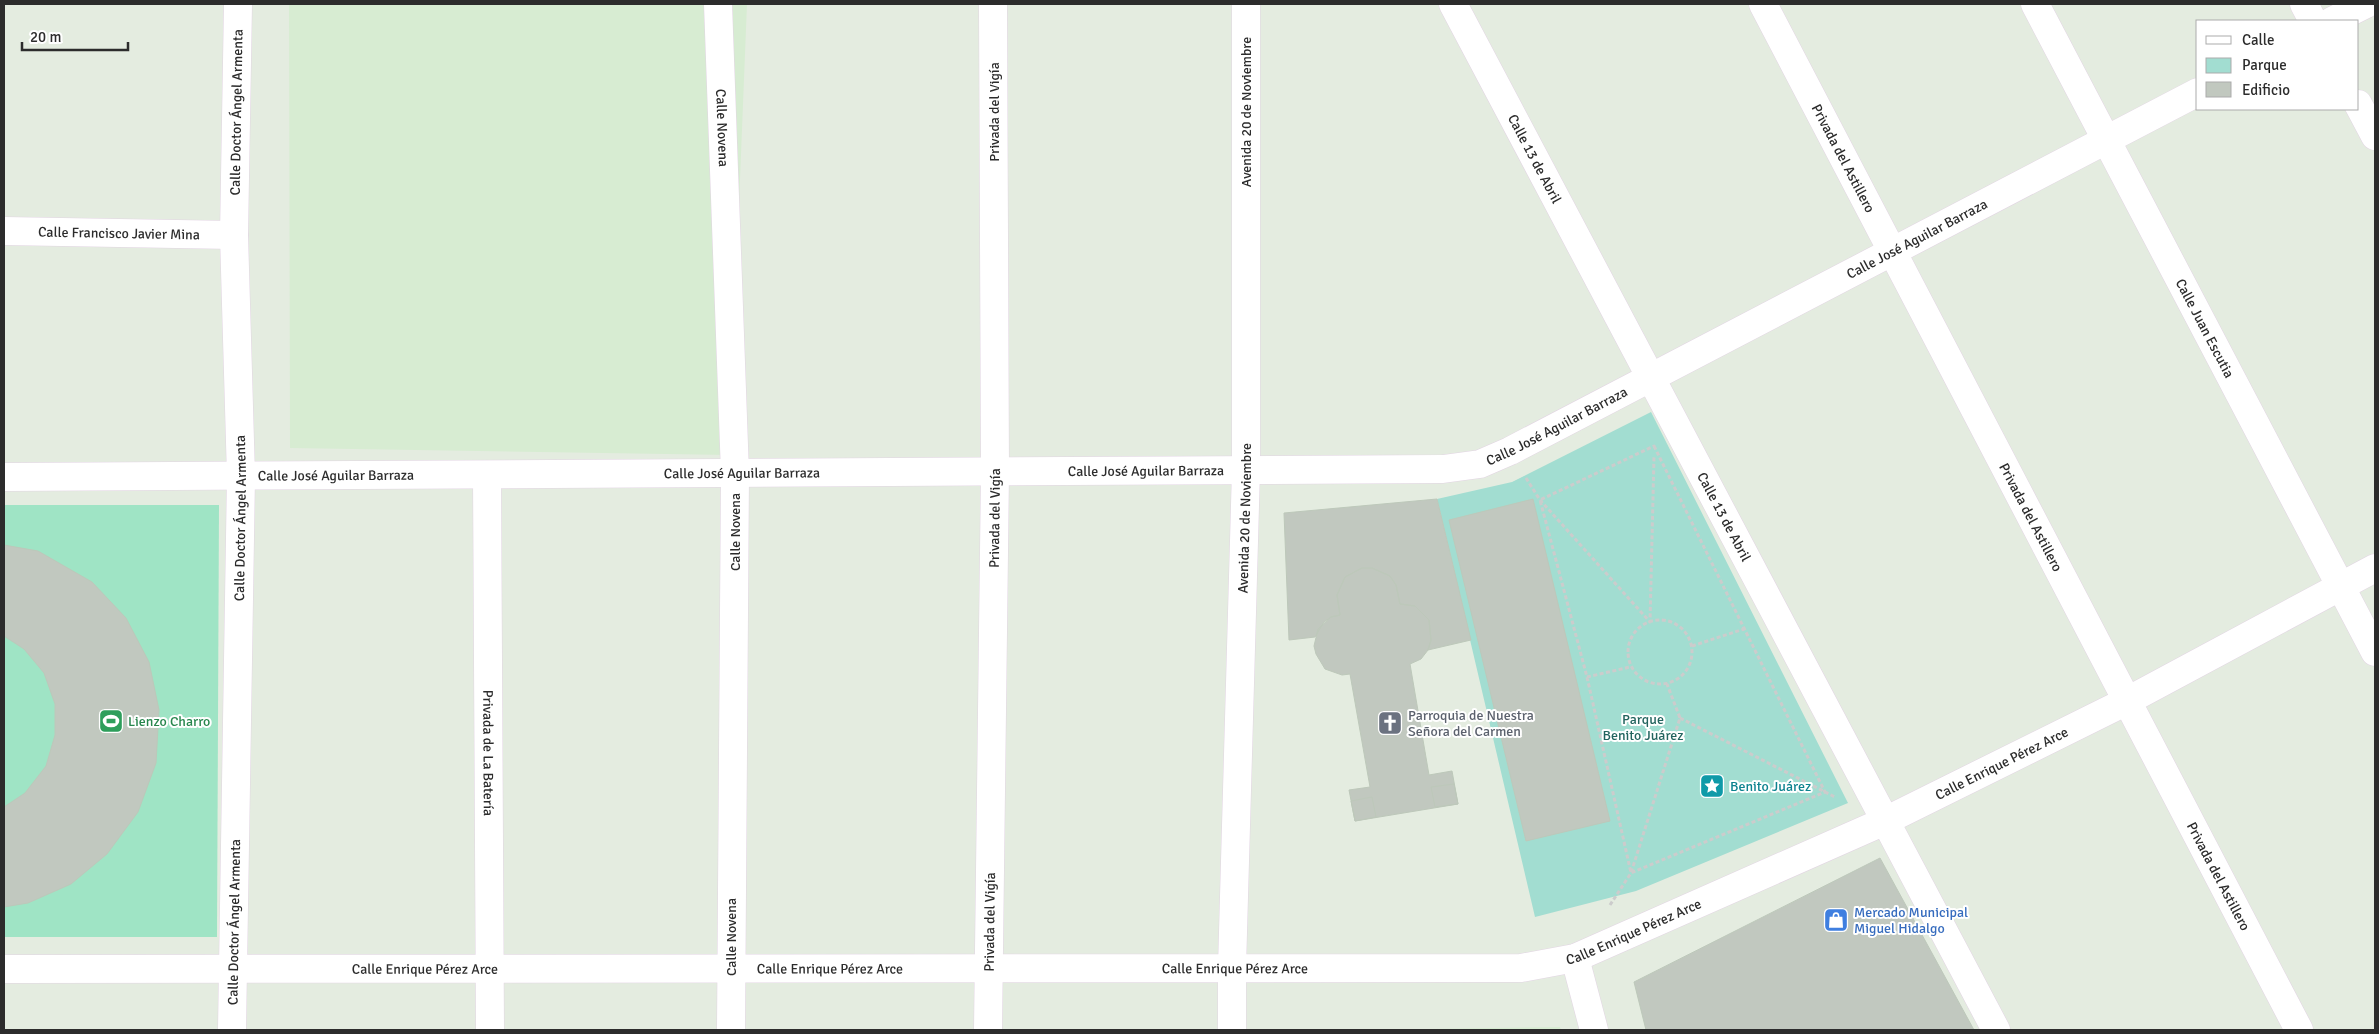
<svg xmlns="http://www.w3.org/2000/svg" width="2379" height="1034" viewBox="0 0 2379 1034" font-family="Signika,sans-serif">
  <style>
    .education { fill: #d7ecd2 }
    .green { fill: #a2ddd1 }
    .pitch { fill: #9fe4c5 }
    .building { fill: #c1c8bf; stroke: #bdc8ba }
    .lines { fill: none; stroke-linecap: round; stroke-linejoin: round }
    .minor-casing { stroke: #e2d5e3; stroke-width: 29 }
    .path { stroke: #ccc; stroke-width: 3; stroke-dasharray: 4 2.5; stroke-linecap: butt }
    .minor { stroke: #fff; stroke-width: 28 }
    .labels { text-anchor: middle; stroke-width: 4; stroke-linejoin: round; paint-order: stroke }
    .street-label { font-size: 14px; fill: #2c2c2c; stroke: #fff }
    .worship-label { font-size: 14px; fill: #5b616d; stroke: #fff; text-anchor: start }
    .park-label { font-size: 14px; fill: #22645e; stroke: #fff }
    .leisure-label { font-size: 14px; fill: #27864d; stroke: #fff; text-anchor: start }
    .culture-label { font-size: 14px; fill: #0d838f; stroke: #fff; text-anchor: start }
    .shop-label { font-size: 14px; fill: #366cbe; stroke: #fff; text-anchor: start }
  </style>
  <rect width="100%" height="100%" fill="#e4ece0"/>
  <!-- education -->
  <path class="education" d="M747 4 729 455 290 448 289 5Z
    M1560 1027 1561 1030H1362Z"/>
  <!-- green -->
  <path class="green" d="M1651 412 1848 803 1636 891 1535 917 1437 499 1512 482Z"/>
  <!-- pitch -->
  <path class="pitch" d="M4 505H219L217 937H4Z"/>
  <!-- building -->
  <path class="building" d="M1437 499 1471 640 1428 650 1431 640 1429 620 1415 606 1400 604 1396 585 1390 576 1372 568H1362L1345 577 1337 595 1340 615 1331 617 1324 622 1315 637 1289 640 1284 513Z
    M1533 499 1610 821 1526 841 1449 520Z
    M4 545 38 551 92 582 126 618 149 662 159 710 156 763 138 812 107 854 71 884 28 903 4 907V807L25 793 46 766 55 735V704L44 673 24 649 4 636Z
    M1362 568H1372L1390 576 1396 585 1400 604 1415 606 1429 620 1431 640 1428 650 1421 659 1410 664 1429 775 1452 771 1458 804 1355 821 1349 790 1370 787 1350 674 1342 675 1325 669 1316 654 1314 646 1318 629 1331 617 1340 615 1337 595 1345 577Z
    M1454 784 1458 804 1435 807 1431 787Z
    M1372 797 1376 817 1355 821 1351 801Z
    M1880 858 1974 1030H1646L1634 982Z"/>
  <g class="lines">
    <defs>
      <g id="minor">
        <path id="s1" d="M718 4 735 473 731 1030"/>
        <path id="s2" d="M1453 4 1996 1030"/>
        <path id="s3" d="M1763 4 2299 1030"/>
        <path id="s4" d="M2035 4 2375 652"/>
        <path d="M2304 4 2313 21"/>
        <path d="M2332 21 2366 4"/>
        <path d="M2358 104 2375 136"/>
        <path id="s5" d="M4 231 234 235"/>
        <path id="s6" d="M487 475 490 1030"/>
        <path id="s7" d="M4 477 1443 469 1480 464 1510 451 2198 92"/>
        <path d="M1575 958 1594 1030"/>
        <path id="s8" d="M4 969 1521 968 1575 958 1885 821 2127 701 2375 568"/>
        <path id="s9" d="M232 1030 241 476 234 235 238 4"/>
        <path id="s10" d="M988 1030 995 472 993 4"/>
        <path id="s11" d="M1232 1030V968L1246 470V4"/>
      </g>
    </defs>
    <!-- minor casing -->
    <use href="#minor" class="minor-casing"/>
    <!-- path -->
    <path class="path" d="M1654 446 1825 792 1631 873 1587 677 1540 500Z
      M1526 478 1540 500 1650 622 1654 456
      M1628 652a32 32 0 1 1 64 0a32 32 0 1 1-64 0Z
      M1692 646 1744 629
      M1587 677 1630 667
      M1680 718 1835 797
      M1610 905 1631 873 1680 718 1667 684"/>
    <!-- minor -->
    <use href="#minor" class="minor"/>
  </g>
  <!-- icons -->
  <defs>
    <symbol id="stadium-square" viewBox="-11 -11 22 22"><rect x="-9" y="-9" width="18" height="18" rx="4" fill="#2e9e5b" stroke="#fff"/><path d="M0-5a6.5 5 0 1 0 0 10a6.5 5 0 1 0 0-10ZM-3.5-1.8h7v3.6h-7Z" fill="#fff"/></symbol>
    <symbol id="church-square" viewBox="-11 -11 22 22"><rect x="-9" y="-9" width="18" height="18" rx="4" fill="#6b7280" stroke="#fff"/><path d="M-1.2-6h2.4v3.5h3.3v2.4h-3.3V6h-2.4V-.1h-3.3v-2.4h3.3Z" fill="#fff"/></symbol>
    <symbol id="sight-square" viewBox="-11 -11 22 22"><rect x="-9" y="-9" width="18" height="18" rx="4" fill="#0f9aa8" stroke="#fff"/><path d="M0-6L1.8-2.2L6-1.7L2.9 1.2L3.7 5.4L0 3.3L-3.7 5.4L-2.9 1.2L-6-1.7L-1.8-2.2Z" fill="#fff"/></symbol>
    <symbol id="shop-square" viewBox="-11 -11 22 22"><rect x="-9" y="-9" width="18" height="18" rx="4" fill="#3f7fe0" stroke="#fff"/><path d="M-5-2.5h2.3a2.7 3.5 0 0 1 5.4 0H5L5.5 6h-11ZM-1.5-2.5h3a1.5 2.3 0 0 0-3 0Z" fill="#fff"/></symbol>
  </defs>
  <g fill-rule="evenodd">
    <use href="#stadium-square" x="97" y="707" width="28" height="28"/>
    <use href="#church-square" x="1376" y="709" width="28" height="28"/>
    <use href="#sight-square" x="1698" y="772" width="28" height="28"/>
    <use href="#shop-square" x="1822" y="906" width="28" height="28"/>
  </g>
  <g class="labels">
    <!-- street labels -->
    <g class="street-label">
      <text dy="5" stroke="none"><textPath href="#s9" startOffset="918">Calle Doctor Ángel Armenta</textPath></text>
      <text transform="translate(994 112) rotate(-90)" y="5">Privada del Vigía</text>
      <text transform="translate(1246 112) rotate(-90)" y="5">Avenida 20 de Noviembre</text>
      <text dy="5" stroke="none"><textPath href="#s1" startOffset="124">Calle Novena</textPath></text>
      <text dy="5" stroke="none"><textPath href="#s3" startOffset="174">Privada del Astillero</textPath></text>
      <text dy="5" stroke="none"><textPath href="#s2" startOffset="175">Calle 13 de Abril</textPath></text>
      <text dy="5" stroke="none"><textPath href="#s5" startOffset="115">Calle Francisco Javier Mina</textPath></text>
      <text dy="5" stroke="none"><textPath href="#s7" startOffset="1968">Calle José Aguilar Barraza</textPath></text>
      <text dy="5" stroke="none"><textPath href="#s4" startOffset="366">Calle Juan Escutia</textPath></text>
      <text dy="5" stroke="none"><textPath href="#s7" startOffset="1562">Calle José Aguilar Barraza</textPath></text>
      <text dy="5" stroke="none"><textPath href="#s7" startOffset="1142">Calle José Aguilar Barraza</textPath></text>
      <text dy="5" stroke="none"><textPath href="#s7" startOffset="738">Calle José Aguilar Barraza</textPath></text>
      <text dy="5" stroke="none"><textPath href="#s7" startOffset="332">Calle José Aguilar Barraza</textPath></text>
      <text dy="5" stroke="none"><textPath href="#s9" startOffset="512">Calle Doctor Ángel Armenta</textPath></text>
      <text dy="5" stroke="none"><textPath href="#s10" startOffset="512">Privada del Vigía</textPath></text>
      <text dy="5" stroke="none"><textPath href="#s11" startOffset="512">Avenida 20 de Noviembre</textPath></text>
      <text dy="5" stroke="none"><textPath href="#s2" startOffset="580">Calle 13 de Abril</textPath></text>
      <text dy="5" stroke="none"><textPath href="#s3" startOffset="579">Privada del Astillero</textPath></text>
      <text transform="translate(735 532) rotate(-90)" y="5">Calle Novena</text>
      <text dy="5" stroke="none"><textPath href="#s6" startOffset="278">Privada de La Batería</textPath></text>
      <text dy="5" stroke="none"><textPath href="#s8" startOffset="2041">Calle Enrique Pérez Arce</textPath></text>
      <text dy="5" stroke="none"><textPath href="#s3" startOffset="984">Privada del Astillero</textPath></text>
      <text dy="5" stroke="none"><textPath href="#s9" startOffset="108">Calle Doctor Ángel Armenta</textPath></text>
      <text dy="5" stroke="none"><textPath href="#s10" startOffset="108">Privada del Vigía</textPath></text>
      <text dy="5" stroke="none"><textPath href="#s8" startOffset="1636">Calle Enrique Pérez Arce</textPath></text>
      <text transform="translate(731 937) rotate(-90)" y="5">Calle Novena</text>
      <text dy="5" stroke="none"><textPath href="#s8" startOffset="1231">Calle Enrique Pérez Arce</textPath></text>
      <text dy="5" stroke="none"><textPath href="#s8" startOffset="421">Calle Enrique Pérez Arce</textPath></text>
      <text dy="5" stroke="none"><textPath href="#s8" startOffset="826">Calle Enrique Pérez Arce</textPath></text>
    </g>
    <!-- worship labels -->
    <g class="worship-label">
      <text x="1408" y="720">Parroquia de Nuestra<tspan x="1408" dy="16">Señora del Carmen</tspan></text>
    </g>
    <!-- park labels -->
    <g class="park-label">
      <text x="1643" y="724">Parque<tspan x="1643" dy="16">Benito Juárez</tspan></text>
    </g>
    <!-- leisure labels -->
    <g class="leisure-label">
      <text x="128" y="726">Lienzo Charro</text>
    </g>
    <!-- culture labels -->
    <g class="culture-label">
      <text x="1730" y="791">Benito Juárez</text>
    </g>
    <!-- shop labels -->
    <g class="shop-label">
      <text x="1854" y="917">Mercado Municipal<tspan x="1854" dy="16">Miguel Hidalgo</tspan></text>
    </g>
  </g>
  <!-- border -->
  <rect width="2379" height="1034" fill="none" stroke="#2c2c2c" stroke-width="10"/>
  <!-- legend -->
  <rect x="2196" y="20" width="162" height="90" fill="#ffffff" stroke="#ababab"/>
  <rect x="2206" y="36" width="25" height="8" fill="#ffffff" stroke="#ababab"/>
  <text x="2242" y="45" font-size="15" fill="#2c2c2c">Calle</text>
  <rect x="2206" y="58" width="25" height="15" fill="#a2ddd1" stroke="#ababab"/>
  <text x="2242" y="70" font-size="15" fill="#2c2c2c">Parque</text>
  <rect x="2206" y="82" width="25" height="15" fill="#c1c8bf" stroke="#ababab"/>
  <text x="2242" y="95" font-size="15" fill="#2c2c2c">Edificio</text>
  <!-- scale -->
  <path d="M22 42v8h106v-8" fill="none" stroke="#2c2c2c" stroke-width="2.5"/>
  <text x="30" y="42" font-size="15" fill="#2c2c2c" stroke="#ffffff" stroke-width="4" paint-order="stroke">20 m</text>
</svg>
